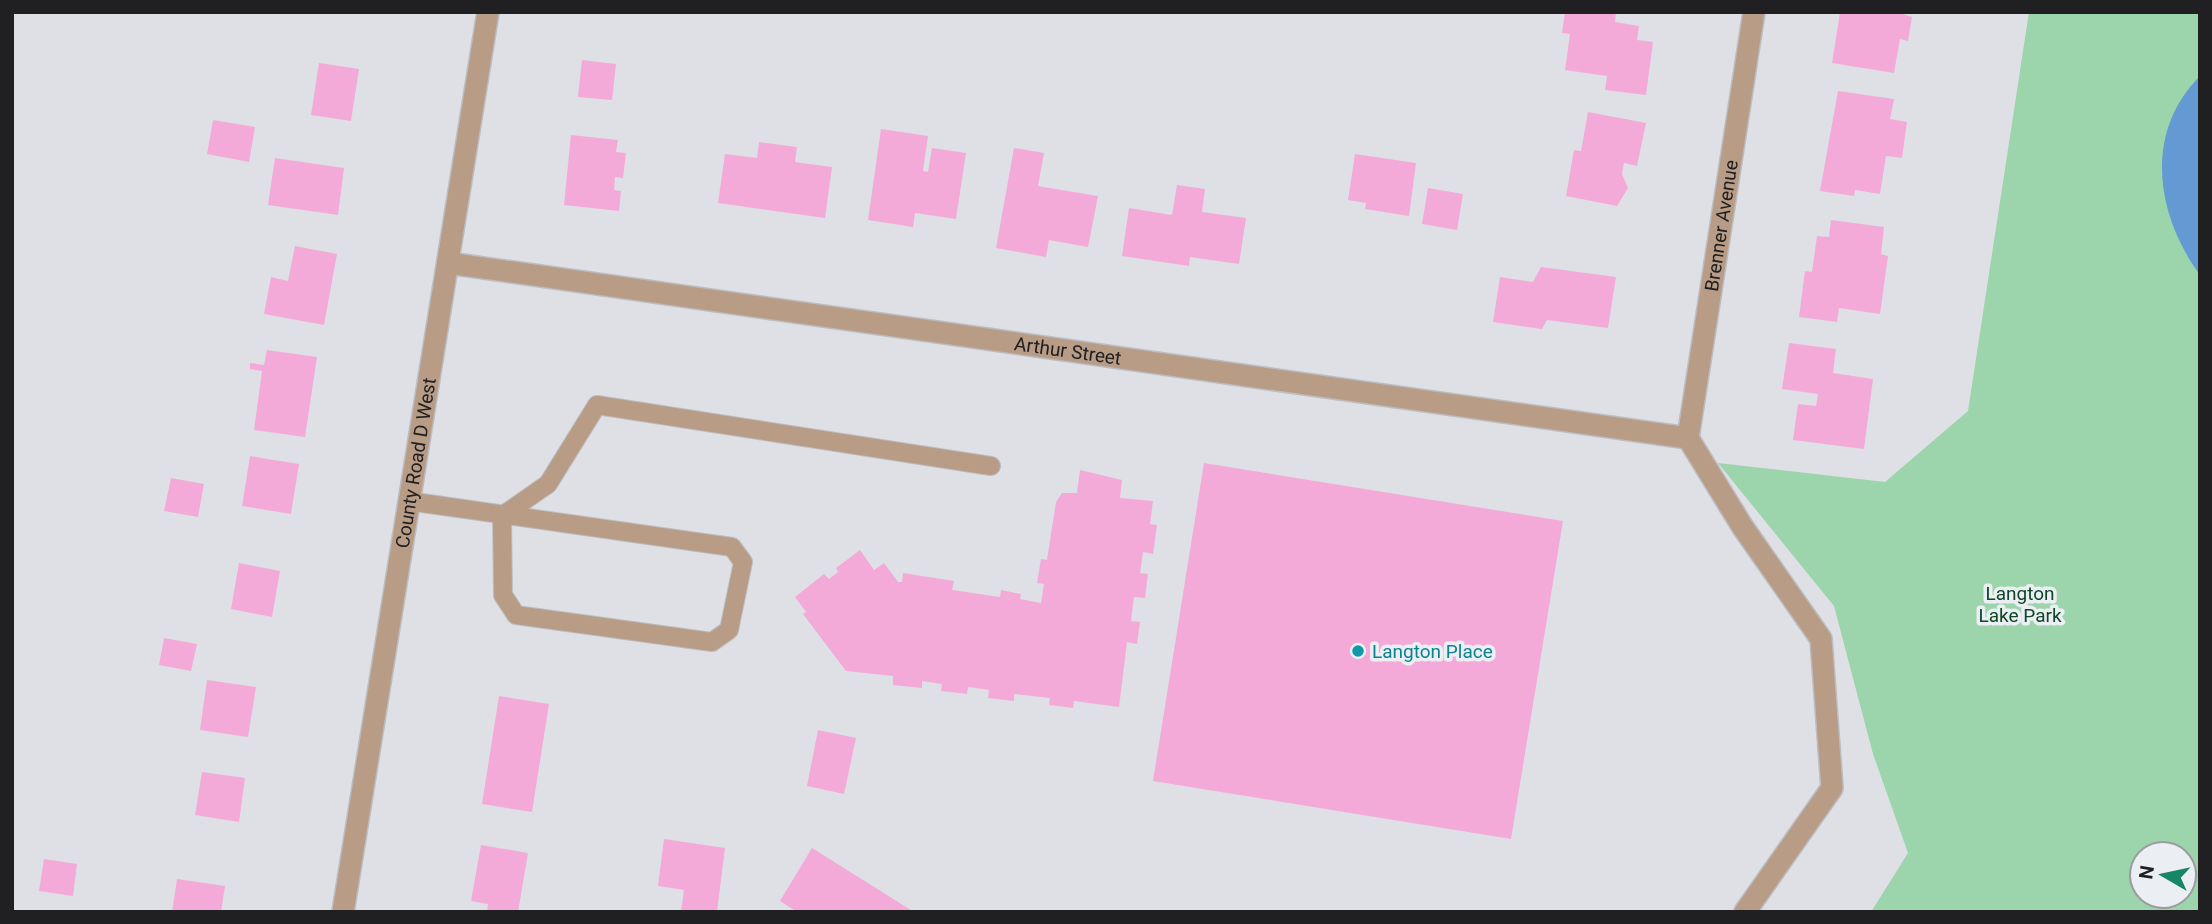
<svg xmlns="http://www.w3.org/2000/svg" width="2212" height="924" viewBox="0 0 2212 924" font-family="Roboto,sans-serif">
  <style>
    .green { fill: #9cd4ac; fill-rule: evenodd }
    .water { fill: #639ad4 }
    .building { fill: #f4aad8 }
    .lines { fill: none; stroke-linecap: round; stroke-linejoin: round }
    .service-casing { stroke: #bcbdc2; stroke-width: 20 }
    .minor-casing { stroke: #bcbdc2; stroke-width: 24 }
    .tertiary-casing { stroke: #bcbdc2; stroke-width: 24 }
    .service { stroke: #b89c85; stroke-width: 18 }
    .minor { stroke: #b89c85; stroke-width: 21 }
    .tertiary { stroke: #b89c85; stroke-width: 21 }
    .culture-dot { fill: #0f9aa8; stroke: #ebeef3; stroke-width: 2.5 }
    .labels { text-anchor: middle; stroke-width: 7; stroke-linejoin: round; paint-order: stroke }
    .street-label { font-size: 19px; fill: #202022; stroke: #ebeef3 }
    .park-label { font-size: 19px; fill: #0d4726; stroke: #ebeef3 }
    .culture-label { font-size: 19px; fill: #0d838f; stroke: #ebeef3; text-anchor: start }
  </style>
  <rect width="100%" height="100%" fill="#dee0e5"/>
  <!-- green -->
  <path class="green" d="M2029 12H2200V912H1871L1908 853 1873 754 1834 606 1718 463 1885 482 1968 411ZM2142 854H2184V896H2142Z"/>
  <!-- water -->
  <path class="water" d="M2200 76V275C2156 215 2143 133 2200 76Z"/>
  <!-- building -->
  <path class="building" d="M1565 12H1616L1615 22 1639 26 1637 40 1653 42 1646 95 1605 90 1607 76 1565 70 1570 34 1562 33Z
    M1840 12H1896L1912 17 1908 41 1900 39 1894 73 1832 63Z
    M582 60 616 64 612 100 578 97Z
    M319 63 359 69 351 121 311 115Z
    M1838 91 1894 99 1890 119 1907 122 1902 158 1886 156 1880 194 1855 190 1854 196 1820 191Z
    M1588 112 1646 123 1637 166 1624 163 1622 174 1628 188 1617 206 1566 196 1574 150 1581 151Z
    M213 120 255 127 249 162 207 154Z
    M881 129 928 136 923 171 928 172 932 148 966 153 956 219 915 213 913 227 868 220Z
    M571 135 618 140 616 152 626 153 623 178 615 177 614 190 621 191 619 211 564 205Z
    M759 142 797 147 795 162 832 167 825 218 718 203 725 154 757 158Z
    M1014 148 1044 153 1038 186 1098 196 1088 247 1049 240 1046 257 996 248Z
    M1355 154 1416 163 1409 216 1365 209 1366 203 1348 200Z
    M275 158 344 168 338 215 268 205Z
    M1177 185 1205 189 1202 212 1246 218 1239 264 1190 257 1189 266 1122 256 1129 208 1172 215Z
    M1428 188 1463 194 1457 230 1422 224Z
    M1831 220 1884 227 1881 254 1888 256 1880 314 1839 308 1837 322 1799 317 1805 271 1812 272 1817 236 1829 237Z
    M295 246 337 254 324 325 264 314 271 277 288 281Z
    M1541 267 1616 277 1608 328 1547 320 1542 329 1493 322 1500 277 1533 282Z
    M1789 343 1836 349 1833 373 1873 379 1864 449 1793 440 1798 404 1816 406 1818 394 1782 389Z
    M267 350 317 357 305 437 254 430 262 371 250 369V363L264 365Z
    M250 456 299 464 291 514 242 506Z
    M1204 463 1563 521 1511 839 1153 781Z
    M1080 470 1122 480 1120 498 1153 501 1150 524 1157 525 1153 554 1143 552 1140 573 1148 574 1145 598 1134 597 1131 621 1140 622 1137 644 1127 642 1119 707 1074 701 1073 708 1049 705 1050 698 1014 694V701L988 698 989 690 968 687 967 694 941 691 942 684 922 681V688L893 685V676L846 671 803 614 806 612 795 597 824 574 829 579 838 572 840 575 836 568 860 550 874 570 884 563 898 582H902L903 573 954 581 952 590 1000 597 1001 590 1021 594 1020 599 1041 603 1044 584 1037 583 1041 559 1047 560 1056 502 1062 493H1077Z
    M171 478 204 484 198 517 164 511Z
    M239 563 280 571 272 617 231 609Z
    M164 638 197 644 191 671 159 665Z
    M207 680 256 687 248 737 200 730Z
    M499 696 549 704 532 812 482 804Z
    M818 730 856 738 844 794 807 786Z
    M202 772 245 778 239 822 195 815Z
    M664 839 725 848 717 912H681L684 890 658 886Z
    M481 845 528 853 518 912H487L488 904 471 901Z
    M812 848 914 912H797L780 901Z
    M44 859 77 864 73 896 39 891Z
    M177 879 225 886 221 912H172Z"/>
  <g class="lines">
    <defs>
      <path id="service" d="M408 501 732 547 743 562 729 630 712 642 516 615 503 595 502 516
        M502 516 548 484 597 405 991 466"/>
      <g id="minor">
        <path id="s1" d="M448 263 1688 438"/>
        <path d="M1688 438 1742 526 1821 639 1832 788 1745 912"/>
        <path id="s2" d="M1688 438 1754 12"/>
      </g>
      <g id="tertiary">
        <path id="s3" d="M343 912 488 12"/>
      </g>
    </defs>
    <!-- service casing -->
    <use href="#service" class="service-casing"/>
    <!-- minor casing -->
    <use href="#minor" class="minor-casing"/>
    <!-- tertiary casing -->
    <use href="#tertiary" class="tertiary-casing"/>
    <!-- service -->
    <use href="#service" class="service"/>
    <!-- minor -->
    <use href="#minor" class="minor"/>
    <!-- tertiary -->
    <use href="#tertiary" class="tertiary"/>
  </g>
  <!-- markers -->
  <circle class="culture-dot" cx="1358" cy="651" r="7"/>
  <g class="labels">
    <!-- street labels -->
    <g class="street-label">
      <text dy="7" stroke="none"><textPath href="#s2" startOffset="215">Brenner Avenue</textPath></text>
      <text dy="7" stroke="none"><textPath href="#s1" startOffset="626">Arthur Street</textPath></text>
      <text dy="7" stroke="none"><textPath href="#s3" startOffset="455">County Road D West</textPath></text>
    </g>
    <!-- park labels -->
    <g class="park-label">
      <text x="2020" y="600">Langton<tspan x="2020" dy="22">Lake Park</tspan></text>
    </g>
    <!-- culture labels -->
    <g class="culture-label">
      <text x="1372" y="658">Langton Place</text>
    </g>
  </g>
  <!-- border -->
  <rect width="2212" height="924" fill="none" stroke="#202022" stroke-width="28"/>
  <!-- north arrow -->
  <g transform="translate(2163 875) rotate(279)"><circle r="33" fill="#ebeef3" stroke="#9a9c9f" stroke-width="2"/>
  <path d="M0-5L12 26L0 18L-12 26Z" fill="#168664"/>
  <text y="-10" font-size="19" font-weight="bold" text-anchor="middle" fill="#202022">N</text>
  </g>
</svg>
